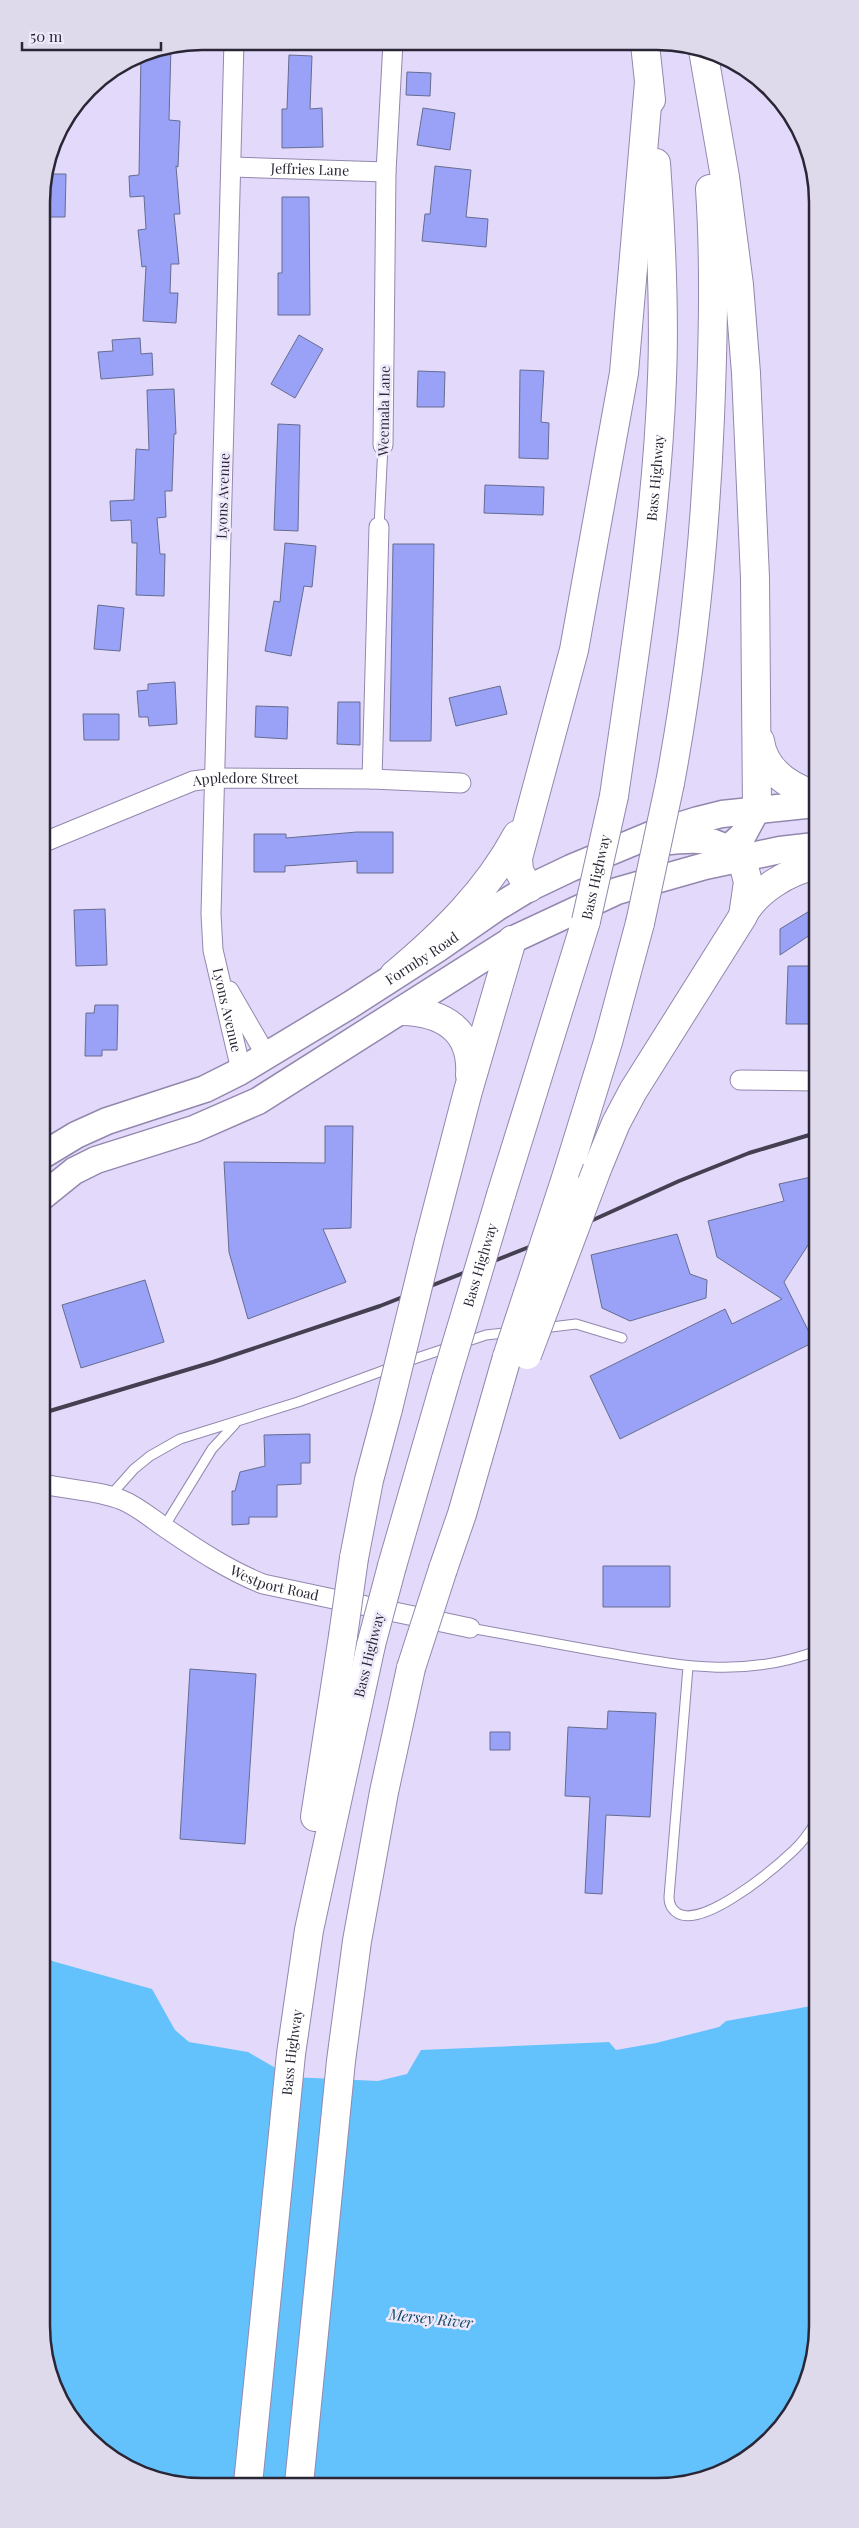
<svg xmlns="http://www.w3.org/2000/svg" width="859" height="2528" viewBox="0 0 859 2528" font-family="'Playfair Display',serif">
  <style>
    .water { fill: #63c2fc }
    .building { fill: #99a2f7; stroke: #666c90 }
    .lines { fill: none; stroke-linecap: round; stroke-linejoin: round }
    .service-casing { stroke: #9387ae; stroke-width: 11 }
    .minor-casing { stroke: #9387ae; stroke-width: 21 }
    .secondary-casing { stroke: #9387ae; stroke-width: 29 }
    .motorway-casing { stroke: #9387ae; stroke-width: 30 }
    .service { stroke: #fff; stroke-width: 9 }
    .minor { stroke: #fff; stroke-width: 19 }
    .secondary { stroke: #fff; stroke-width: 26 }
    .motorway { stroke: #fff; stroke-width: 28 }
    .rail { stroke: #454051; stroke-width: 4 }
    .motorway-bridge-casing { stroke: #9387ae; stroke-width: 30; stroke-linecap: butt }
    .motorway-bridge { stroke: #fff; stroke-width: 28 }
    .labels { text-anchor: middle; stroke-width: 5; stroke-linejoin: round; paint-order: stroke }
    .street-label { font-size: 14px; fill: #2a2635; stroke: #efeafb }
    .water-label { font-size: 15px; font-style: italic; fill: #134764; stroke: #efeafb }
    .rim { fill: none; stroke: #2a2635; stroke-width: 2.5 }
  </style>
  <rect width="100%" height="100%" fill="#e3dafb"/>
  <!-- water -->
  <path class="water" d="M44 1952 52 1961 152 1989 175 2030 189 2042 248 2052 291 2077 378 2081 407 2074 421 2050 609 2042 616 2050 656 2043 719 2027 726 2021 817 2005V2336L806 2387 778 2432 738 2465 689 2484H171L131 2470 88 2440 63 2406 44 2358Z"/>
  <!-- building -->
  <path class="building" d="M171 47 169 120 180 121 178 167 176 166 180 214H174L179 264H171L170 293H178L176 323 143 321 146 266 142 267 138 230 146 229 144 196 130 197 129 176 139 175 141 53Z
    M289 55 312 56 310 109 322 108 323 147 282 148V109H287Z
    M407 72 431 73 430 96 406 95Z
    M423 108 455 113 450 150 417 145Z
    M435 166 471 170 466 217 488 219 486 247 422 241 425 214H430Z
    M46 174H66L65 217H42V191Z
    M282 197H309L310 315H278V273H282Z
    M299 335 323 349 295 398 271 384Z
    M140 338 141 354 152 353 153 375 101 379 98 352 113 351 112 340Z
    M520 370 544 371 541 422 549 423 548 459 519 458Z
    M418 371 445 372 444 407H417Z
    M174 389 176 434H174L172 491H165L166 517 157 518 160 554H165L164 596 136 595 137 543H132L131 520 111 521 110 501 134 500 136 449 149 450 147 390Z
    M278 424 300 425 298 531 274 530Z
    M485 485 544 487 543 515 484 513Z
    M285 543 316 546 312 587 304 586 291 656 265 651 274 601 280 602Z
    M393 544H434L431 741H390Z
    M98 605 124 608 120 651 94 649Z
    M175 682 177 724 149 726 148 717H139L137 691 148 690V684Z
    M500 686 507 714 456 726 449 698Z
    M338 702H360V745L337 744Z
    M256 706 288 707 287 739 255 737Z
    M83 714H119V740H84Z
    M357 832H393V873H357V861L285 866V872H254V834H286V838Z
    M816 907V931L780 955V929Z
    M105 909 107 965 76 966 74 910Z
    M788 966H816V1024H786Z
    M95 1005H118L117 1050H102V1056H85L86 1013H94Z
    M325 1126H353L351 1228 323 1229 346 1282 248 1319 229 1252 224 1162 325 1163Z
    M816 1176V1233L784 1282 814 1342 620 1439 590 1376 725 1309 732 1324 782 1299 717 1257 708 1221 784 1201 779 1184Z
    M677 1234 690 1274 707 1280 706 1298 630 1321 602 1308 591 1255Z
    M145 1280 164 1342 81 1368 62 1305Z
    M310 1434V1463H301V1484L277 1485V1517H249V1524L232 1525V1491H235L240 1472 265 1466 264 1435Z
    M603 1566H670V1607H603Z
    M190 1669 256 1674 245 1844 180 1839Z
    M608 1711 656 1713 650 1817 606 1815 602 1894 585 1893 590 1797 565 1796 568 1727 607 1729Z
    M490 1732H510V1750H490Z"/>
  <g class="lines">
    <defs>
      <path id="service" d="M379 527 383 445
        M543 1328 576 1324 622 1338
        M405 1362 486 1335 512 1332
        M110 1496 134 1469 150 1456 180 1439 298 1402 393 1367
        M164 1527 212 1449 235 1424
        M470 1628C514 1636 558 1644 602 1652 678 1665 741 1679 817 1651
        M688 1667 669 1897C669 1900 670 1905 672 1908 693 1939 776 1867 793 1851 802 1843 811 1830 817 1820"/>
      <g id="minor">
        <path id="s1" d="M234 41 211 914 213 950 241 1070"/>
        <path id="s2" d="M232 167 386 172"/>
        <path d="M383 445 386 172 393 42"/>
        <path d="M372 779 379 527"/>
        <path id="s3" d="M42 843 193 781 216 778 372 779 461 783"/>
        <path d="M229 991 266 1055"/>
        <path d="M740 1080 816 1081"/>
        <path id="s4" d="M43 1484C69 1490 97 1490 122 1500 139 1507 152 1519 167 1529 198 1550 228 1570 263 1584L470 1628"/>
      </g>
      <g id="secondary">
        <path d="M661 842C695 838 714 836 742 859"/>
        <path d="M717 859 743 835 757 809"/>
        <path id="s5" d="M43 1155 76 1135 107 1121 205 1089 239 1072 350 1005 437 949 496 908 529 888 571 868 653 834 698 820 722 814 815 804"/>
        <path d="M43 1196 74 1171 96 1160 194 1129 258 1101 512 940 617 891 705 866 780 850 815 846"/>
      </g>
      <g id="motorway">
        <path d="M645 44 651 100"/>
        <path d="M703 50 725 177 739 285 746 373 755 578 757 809"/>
        <path d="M760 741C764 770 788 786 815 795"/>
        <path d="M670 783C693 659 705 542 710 417 713 341 715 265 710 189"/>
        <path id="s6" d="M614 796C634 657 657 518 662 378 665 306 661 234 656 163"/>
        <path d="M529 888 519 871 518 858 574 650 624 373 649 82"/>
        <path d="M743 915C757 890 787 872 816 865"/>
        <path d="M394 975C443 934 487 891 517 835"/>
        <path d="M402 1011C443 1012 473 1030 470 1075"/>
        <path d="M597 1169 616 1123 633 1091 743 916 748 882 742 859"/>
        <path d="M565 1181 608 1042 640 923"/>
        <path d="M501 1195 586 921"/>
        <path d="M429 1241 468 1091 512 940"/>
        <path d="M354 1558 369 1480 388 1409"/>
        <path d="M392 1566 446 1379"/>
        <path d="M443 1569 462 1514 507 1357"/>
        <path d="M315 1817 343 1636"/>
        <path id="s7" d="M248 2484 291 2054 309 1930 371 1645"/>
        <path d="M299 2484 341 2061 357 1941 384 1792 411 1668"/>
      </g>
    </defs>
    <!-- service casing -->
    <use href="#service" class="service-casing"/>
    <!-- minor casing -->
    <use href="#minor" class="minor-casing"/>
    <!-- secondary casing -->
    <use href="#secondary" class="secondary-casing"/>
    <!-- motorway casing -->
    <use href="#motorway" class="motorway-casing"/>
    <!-- service -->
    <use href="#service" class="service"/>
    <!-- minor -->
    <use href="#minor" class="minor"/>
    <!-- secondary -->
    <use href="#secondary" class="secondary"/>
    <!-- motorway -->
    <use href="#motorway" class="motorway"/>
    <!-- rail -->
    <path class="rail" d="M43 1413 213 1362 380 1306 562 1234 679 1181 749 1153 816 1133"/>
    <defs>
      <g id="motorway-bridge">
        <path id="s8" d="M586 921 614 796"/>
        <path d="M640 923 670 783"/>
        <path d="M527 1355 597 1169"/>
        <path d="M507 1357 565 1181"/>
        <path id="s9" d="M446 1379 501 1195"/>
        <path d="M388 1409 429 1241"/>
        <path d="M343 1636 354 1558"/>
        <path d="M371 1645 392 1566"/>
        <path d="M411 1668 443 1569"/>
      </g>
    </defs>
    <!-- motorway-bridge casing -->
    <use href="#motorway-bridge" class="motorway-bridge-casing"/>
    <!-- motorway-bridge -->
    <use href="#motorway-bridge" class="motorway-bridge"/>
  </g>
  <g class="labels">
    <!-- street labels -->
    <g class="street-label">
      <text dy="5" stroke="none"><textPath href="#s2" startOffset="78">Jeffries Lane</textPath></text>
      <text transform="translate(384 411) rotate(-89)" y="5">Weemala Lane</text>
      <text dy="5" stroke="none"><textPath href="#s6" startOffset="321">Bass Highway</textPath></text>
      <text transform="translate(223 496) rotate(-88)" y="5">Lyons Avenue</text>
      <text dy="5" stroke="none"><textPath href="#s3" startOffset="216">Appledore Street</textPath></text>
      <text dy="5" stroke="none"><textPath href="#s8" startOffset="45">Bass Highway</textPath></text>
      <text dy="5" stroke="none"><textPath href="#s5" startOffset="429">Formby Road</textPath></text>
      <text dy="5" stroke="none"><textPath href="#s1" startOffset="971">Lyons Avenue</textPath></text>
      <text dy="5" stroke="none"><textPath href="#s9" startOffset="119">Bass Highway</textPath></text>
      <text dy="5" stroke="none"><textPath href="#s4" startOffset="256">Westport Road</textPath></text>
      <text transform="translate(369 1655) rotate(-76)" y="5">Bass Highway</text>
      <text dy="5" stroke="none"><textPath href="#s7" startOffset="434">Bass Highway</textPath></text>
    </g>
    <!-- water labels -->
    <g class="water-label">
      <text transform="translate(431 2319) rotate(6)" y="5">Mersey River</text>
    </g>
  </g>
  <!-- crop -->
  <path d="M0 0H859V2528H0ZM202 50H657A152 152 0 0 1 809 202V2326A152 152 0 0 1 657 2478H202A152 152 0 0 1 50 2326V202A152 152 0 0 1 202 50Z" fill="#dfdaeb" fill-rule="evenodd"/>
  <path class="rim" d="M202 50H657A152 152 0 0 1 809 202V2326A152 152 0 0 1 657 2478H202A152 152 0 0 1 50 2326V202A152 152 0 0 1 202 50Z"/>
  <!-- scale -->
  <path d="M22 42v8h139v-8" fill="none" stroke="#2a2635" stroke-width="2.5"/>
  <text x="30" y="42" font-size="15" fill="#2a2635" stroke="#efeafb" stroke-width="4" paint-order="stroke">50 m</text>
</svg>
